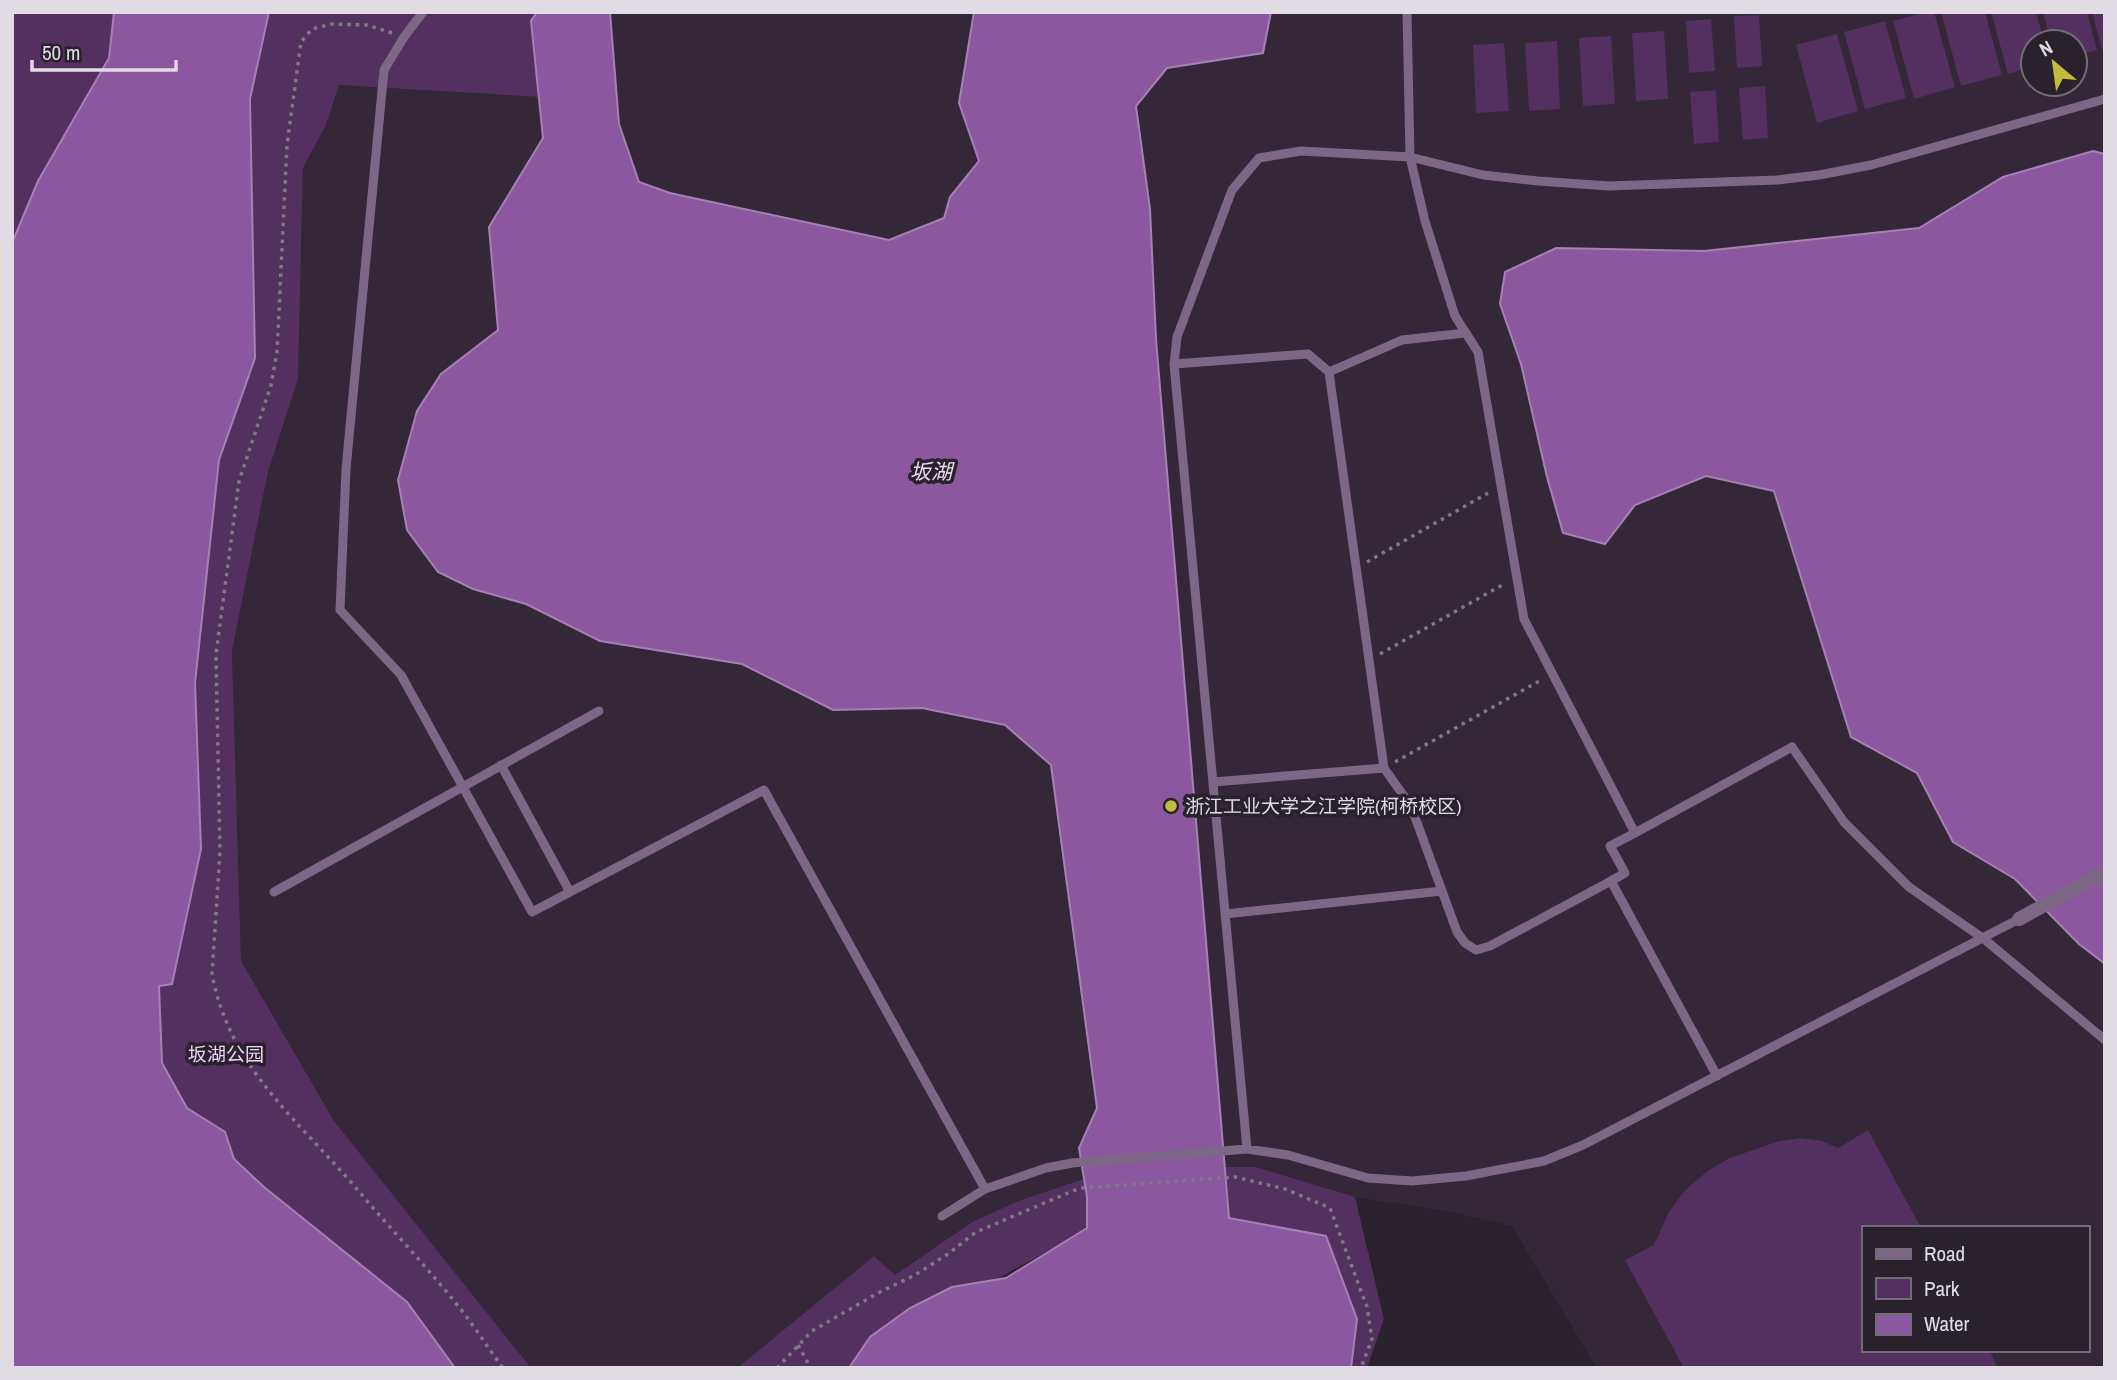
<svg xmlns="http://www.w3.org/2000/svg" width="2117" height="1380" viewBox="0 0 2117 1380" font-family="'Archivo Narrow','Noto Sans SC',sans-serif">
  <style>
    .built { fill: #332738; fill-rule: evenodd }
    .green { fill: #533060 }
    .water { fill: #8b589f; stroke: #a580b4; stroke-width: 2 }
    .lines { fill: none; stroke-linecap: round; stroke-linejoin: round }
    .path { stroke: #7f7982; stroke-width: 3.5; stroke-dasharray: 3.5 5; stroke-linecap: butt }
    .service { stroke: #7d6786; stroke-width: 9 }
    .minor { stroke: #7d6786; stroke-width: 14 }
    .poi-dot { fill: #c4bc3e; stroke: #29212c; stroke-width: 2.5 }
    .labels { text-anchor: middle; stroke-width: 7; stroke-linejoin: round; paint-order: stroke }
    .poi-label { font-size: 19px; fill: #e1dce4; stroke: #29212c; text-anchor: start }
    .park-label { font-size: 19px; fill: #edd2f9; stroke: #29212c }
    .water-label { font-size: 21px; font-style: italic; fill: #ecdef2; stroke: #29212c }
  </style>
  <rect width="100%" height="100%" fill="#29212c"/>
  <!-- built -->
  <path class="built" d="M537 12H2105V1368H1597L1512 1226 1450 1212 1355 1197 1256 1167H1227L972 1222 895 1275 873 1257 737 1368H531L334 1121 241 961 232 651 268 472 298 379 303 168 326 125 339 85 538 97 531 21ZM2033 42H2075V84H2033ZM1863 1228H2087V1350H1863Z"/>
  <!-- green -->
  <path class="green" d="M12 12H114L110 58 38 181 12 243Z
    M269 12H537L531 21 539 97 339 85 326 125 303 168 298 379 268 472 232 651 241 961 334 1121 531 1368H455L407 1302 264 1187 234 1159 225 1132 187 1108 162 1063 159 986 172 984 201 849 195 683 219 460 255 358 250 99Z
    M1926 12H1934L1955 87 1914 99 1893 21Z
    M1941 12H1985L2002 75 1961 86Z
    M1991 12H2036L2044 42H2033V67L2008 74Z
    M2043 12H2087L2097 50 2075 56V42H2051Z
    M2092 12H2105V49H2102Z
    M1759 15 1762 66 1737 68 1734 16Z
    M1711 19 1715 71 1689 73 1686 21Z
    M1885 21 1906 98 1865 109 1844 32Z
    M1664 31 1668 99 1636 101 1632 33Z
    M1837 34 1858 111 1817 123 1796 45Z
    M1611 36 1615 104 1583 106 1579 38Z
    M1557 41 1560 109 1529 111 1525 43Z
    M1504 43 1509 111 1476 113 1473 45Z
    M1765 86 1768 138 1743 140 1739 88Z
    M1716 90 1719 142 1694 144 1690 92Z
    M1868 1130 1921 1228H1863V1350H1989L1998 1368H1684L1625 1260 1654 1245 1669 1212 1685 1190 1709 1170 1730 1158 1779 1141 1801 1138 1822 1141 1838 1148Z
    M1227 1167H1256L1355 1197 1384 1319 1367 1368H1351L1357 1319 1326 1236 1230 1218 1227 1186 1087 1229 997 1279 952 1287 870 1337 849 1368H737L874 1256 895 1275 972 1222 1021 1200 1084 1179Z"/>
  <!-- water -->
  <path class="water" d="M114 12H269L250 99 255 358 219 460 195 683 201 849 172 984 159 986 162 1063 187 1108 225 1132 234 1159 264 1187 407 1302 455 1368H12V243L38 181 109 58Z
    M537 12H610L619 124 639 182 670 193 889 240 944 218 950 197 979 161 959 103 974 12H1271L1263 53 1167 68 1136 106 1150 209 1156 339 1229 1218 1326 1236 1357 1319 1351 1368H849L870 1337 910 1308 952 1287 1006 1278 1087 1228V1197L1079 1148 1097 1108 1051 765 1005 725 922 708 833 710 742 664 600 641 526 604 473 589 438 572 407 530 398 480 417 411 441 374 498 330 489 227 543 138 531 21Z
    M2093 151 2105 154V964L2079 944 2015 879 1953 842 1917 773 1851 737 1774 491 1706 476 1635 505 1605 544 1563 533 1547 477 1521 364 1500 304 1505 272 1556 248 1704 251 1919 228 2003 177Z"/>
  <g class="lines">
    <!-- path -->
    <path class="path" d="M392 33 367 25 332 24 312 29 301 42 287 145 277 352 271 385 239 481 216 654 220 852 212 974C229 1067 297 1119 355 1187 389 1227 426 1266 459 1307 475 1327 488 1348 503 1368
      M1367 562 1488 493
      M1380 654 1504 584
      M1395 762 1541 680
      M798 1345 807 1361 808 1368
      M777 1368 812 1331 878 1293 915 1275 948 1254 976 1232 1080 1188 1235 1177 1285 1189 1330 1208 1367 1307 1372 1339 1361 1368"/>
    <!-- service -->
    <path class="service" d="M423 12 404 37 384 70 346 469 340 610 401 675 532 912 764 790 985 1189
      M1407 12 1410 157 1425 221 1455 316 1478 352 1524 619 1635 833 1792 747 1844 822 1909 887 1984 939 2105 1040
      M1465 333 1402 340 1329 372 1384 768 1411 806 1457 932 1465 943 1476 950 1490 946 1611 881
      M1174 364 1308 354 1329 372
      M501 765 570 892
      M1213 782 1384 768
      M1635 833 1610 846 1625 873 1611 881 1717 1076
      M274 892 599 711
      M1225 914 1442 891
      M1247 1149 1174 364 1177 337 1232 190 1259 158 1301 151 1410 157 1483 175 1538 181 1609 186 1777 180 1819 175 1871 165 2105 99
      M942 1216 985 1189 1046 1168 1072 1163 1247 1149 1288 1155 1368 1178 1412 1181 1466 1176 1544 1161 1583 1145 2019 919"/>
    <!-- minor -->
    <path class="minor" d="M2019 919 2105 872"/>
  </g>
  <!-- markers -->
  <circle class="poi-dot" cx="1171" cy="806" r="7"/>
  <g class="labels">
    <!-- poi labels -->
    <g class="poi-label">
      <text x="1185" y="813">浙江工业大学之江学院(柯桥校区)</text>
    </g>
    <!-- park labels -->
    <g class="park-label">
      <text x="226" y="1061">坂湖公园</text>
    </g>
    <!-- water labels -->
    <g class="water-label">
      <text x="931" y="479">坂湖</text>
    </g>
  </g>
  <!-- border -->
  <rect width="2117" height="1380" fill="none" stroke="#e1dce4" stroke-width="28"/>
  <!-- legend -->
  <rect x="1862" y="1226" width="228" height="126" fill="#29212c" stroke="#736c76" stroke-width="2"/>
  <rect x="1876" y="1249" width="35" height="10" fill="#7d6786" stroke="#736c76" stroke-width="2"/>
  <text x="1924" y="1261" font-size="21" fill="#e1dce4">Road</text>
  <rect x="1876" y="1278" width="35" height="21" fill="#533060" stroke="#736c76" stroke-width="2"/>
  <text x="1924" y="1296" font-size="21" fill="#e1dce4">Park</text>
  <rect x="1876" y="1314" width="35" height="21" fill="#8b589f" stroke="#736c76" stroke-width="2"/>
  <text x="1924" y="1331" font-size="21" fill="#e1dce4">Water</text>
  <!-- north arrow -->
  <g transform="translate(2054 63) rotate(331)"><circle r="33" fill="#29212c" stroke="#736c76" stroke-width="2"/>
  <path d="M0-5L12 26L0 18L-12 26Z" fill="#c4bc3e"/>
  <text y="-10" font-size="19" font-weight="bold" text-anchor="middle" fill="#e1dce4">N</text>
  </g>
  <!-- scale -->
  <path d="M32 60v10h144v-10" fill="none" stroke="#e1dce4" stroke-width="3.5"/>
  <text x="42" y="60" font-size="21" fill="#e1dce4" stroke="#29212c" stroke-width="5" paint-order="stroke">50 m</text>
</svg>
